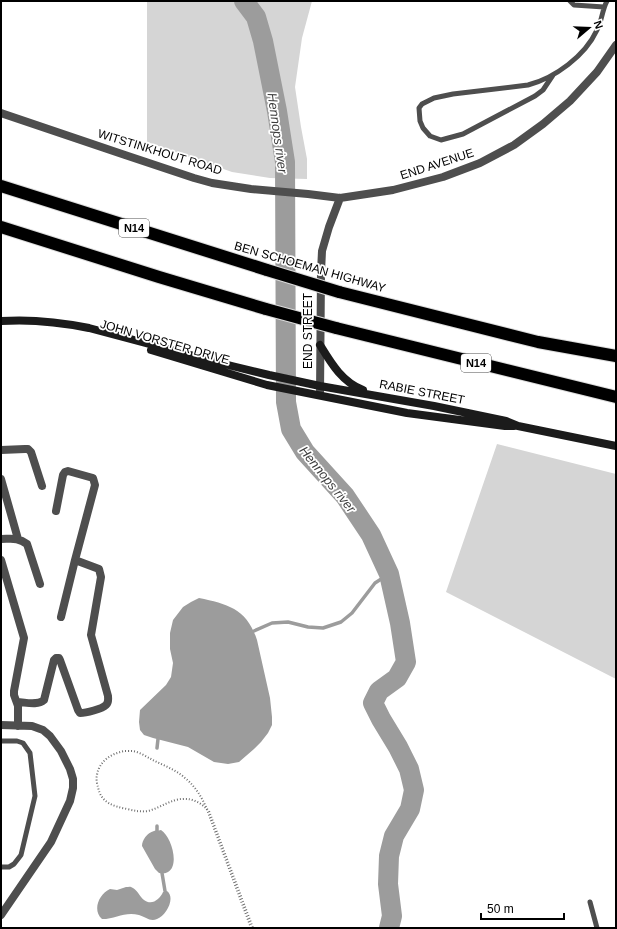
<svg xmlns="http://www.w3.org/2000/svg" width="617" height="929" viewBox="0 0 617 929" font-family="Helvetica,sans-serif">
  <style>
    .green { fill: #d5d5d5 }
    .water { fill: #9c9c9c }
    .lines { fill: none; stroke-linecap: round; stroke-linejoin: round }
    .stream { stroke: #9c9c9c; stroke-width: 3.5 }
    .river { stroke: #9c9c9c; stroke-width: 20 }
    .motorway-casing { stroke: #dbdbdb; stroke-width: 14 }
    .path { stroke: #707070; stroke-width: 2; stroke-dasharray: 1 2; stroke-linecap: butt }
    .service { stroke: #4e4e4e; stroke-width: 5 }
    .minor { stroke: #4e4e4e; stroke-width: 8 }
    .secondary { stroke: #1b1b1b; stroke-width: 8 }
    .motorway { stroke: #000; stroke-width: 12 }
    .motorway-bridge-casing { stroke: #dbdbdb; stroke-width: 14; stroke-linecap: butt }
    .motorway-bridge { stroke: #000; stroke-width: 12 }
    .labels { text-anchor: middle; stroke-width: 3.5; stroke-linejoin: round; paint-order: stroke }
    .shield { fill: #fff; stroke: #4c4c4c; stroke-width: 1 }
    .shield-label { font-size: 11px; font-weight: bold; fill: #000 }
    .street-label { font-size: 12px; fill: #000; stroke: #fff }
    .water-label { font-size: 13px; font-style: italic; fill: #3d3d3d; stroke: #fff }
  </style>
  <rect width="100%" height="100%" fill="#fff"/>
  <!-- green -->
  <path class="green" d="M147 1H312L302 38 295 87 301 127 307 159V179L270 178 232 172 147 142Z
    M497 444 616 474V679L446 592Z"/>
  <!-- water -->
  <path class="water" d="M199 598C228 604 247 609 257 640L270 698 272 717V725L268 733 261 742 254 749 239 762 228 764 214 762 188 747 153 738 144 735 140 730 139 722 140 710 166 685 171 677 173 663 170 649V633L173 620 183 607 191 602Z
    M161 830C171 836 180 865 168 872 165 874 162 873 159 873L155 869 142 846C142 840 147 833 154 831 156 830 158 831 161 830Z
    M126 887C129 887 130 886 133 888 138 891 140 897 144 900 152 906 160 899 163 892L167 891C176 898 166 916 157 919 150 922 146 917 139 915 125 911 116 919 102 919 92 910 99 894 110 889L117 890Z"/>
  <g class="lines">
    <!-- stream -->
    <path class="stream" d="M254 631 272 623 288 622 308 627 323 628 341 622 352 613 375 583 389 574
      M157 748 158 739
      M157 826V831
      M162 873 165 891"/>
    <!-- river -->
    <path class="river" d="M244 1 256 17 263 41 277 111 285 162 286 402 291 429 305 452 345 496 371 535 389 574 400 623 406 662 397 678 379 691 373 703 381 719 398 747 409 769 414 790 410 809 394 836 389 856 388 884 392 916 389 928"/>
    <defs>
      <path id="motorway" d="M1 186 267 270
        M1 227 159 277 266 309
        M339 292 538 342 616 356
        M336 328 616 397"/>
    </defs>
    <!-- motorway casing -->
    <use href="#motorway" class="motorway-casing"/>
    <!-- path -->
    <path class="path" d="M251 928 206 807C201 796 195 786 185 778 175 769 162 765 151 759 145 756 138 751 131 751 131 751 125 751 125 751 112 753 99 761 97 775 96 779 97 784 98 787 101 803 113 806 127 809 135 811 141 812 148 811 160 808 172 799 182 799 193 798 201 803 209 811L253 928"/>
    <!-- service -->
    <path class="service" d="M570 1 574 5 604 7
      M553 75 543 90 535 96 463 134 441 140 430 136 423 128 420 121 419 108 422 104 434 98 453 94 528 85C555 78 585 56 597 30 602 21 602 10 607 1
      M1 741H17L23 743 30 753 35 796 21 855 14 864 9 867H1
      M590 902 597 928"/>
    <!-- minor -->
    <path class="minor" d="M1 113 125 155 194 178 212 183 251 189 308 194 340 198 393 190 443 177 480 163 514 145 543 124 570 101 597 72 616 45
      M320 395 321 272 322 251 329 227 340 198
      M1 450 25 449H28L31 452 42 486
      M1 479 18 539
      M56 511 63 475 65 472 68 471 93 478 95 485 75 560 61 617
      M1 539C11 539 18 537 27 544L40 584
      M1 560 24 638 14 691V695L18 706V726
      M17 702C25 702 37 706 44 700L54 660 56 658H59L60 660 78 710 80 713C86 713 102 709 106 705 109 702 108 699 108 696L91 635 101 577 99 569 75 560
      M1 725 32 726 43 730 50 736 61 751 70 769 73 779V788L70 801 51 842 1 915"/>
    <!-- secondary -->
    <path class="secondary" d="M1 321C31 319 60 322 89 328L232 366 269 375 320 386 434 406 506 421 518 426 616 446
      M320 345C331 363 342 382 363 390
      M151 350 267 385 407 413 505 426H514"/>
    <!-- motorway -->
    <use href="#motorway" class="motorway"/>
    <defs>
      <path id="motorway-bridge" d="M267 270 339 292
        M266 309 336 328"/>
    </defs>
    <!-- motorway-bridge casing -->
    <use href="#motorway-bridge" class="motorway-bridge-casing"/>
    <!-- motorway-bridge -->
    <use href="#motorway-bridge" class="motorway-bridge"/>
  </g>
  <g class="labels">
    <!-- shield labels -->
    <g class="shield">
      <rect x="119" y="219" width="30" height="18" rx="3"/>
      <rect x="461" y="354" width="30" height="18" rx="3"/>
    </g>
    <g class="shield-label">
      <text x="134" y="232">N14</text>
      <text x="476" y="367">N14</text>
    </g>
    <!-- street labels -->
    <g class="street-label">
      <text transform="translate(160 152) rotate(17)" y="4">WITSTINKHOUT ROAD</text>
      <text transform="translate(437 164) rotate(-18)" y="4">END AVENUE</text>
      <text transform="translate(310 267) rotate(16)" y="4">BEN SCHOEMAN HIGHWAY</text>
      <text transform="translate(308 331) rotate(-90)" y="4">END STREET</text>
      <text transform="translate(165 342) rotate(16)" y="4">JOHN VORSTER DRIVE</text>
      <text transform="translate(422 392) rotate(11)" y="4">RABIE STREET</text>
    </g>
    <!-- water labels -->
    <g class="water-label">
      <text transform="translate(278 133) rotate(82)" y="5">Hennops river</text>
      <text transform="translate(328 479) rotate(51)" y="5">Hennops river</text>
    </g>
  </g>
  <!-- border -->
  <rect width="617" height="929" fill="none" stroke="#000000" stroke-width="4"/>
  <!-- north arrow -->
  <g transform="translate(589 28) rotate(71)" stroke="#ffffff" stroke-width="3" paint-order="stroke">
  <path d="M0-3L7 15L0 10L-7 15Z" fill="#000000"/>
  <text y="-6" font-size="11" font-weight="bold" text-anchor="middle" fill="#000000">N</text>
  </g>
  <!-- scale -->
  <path d="M481 913v6h83v-6" fill="none" stroke="#000000" stroke-width="2"/>
  <text x="487" y="913" font-size="12" fill="#000000" stroke="#ffffff" stroke-width="3" paint-order="stroke">50 m</text>
</svg>
